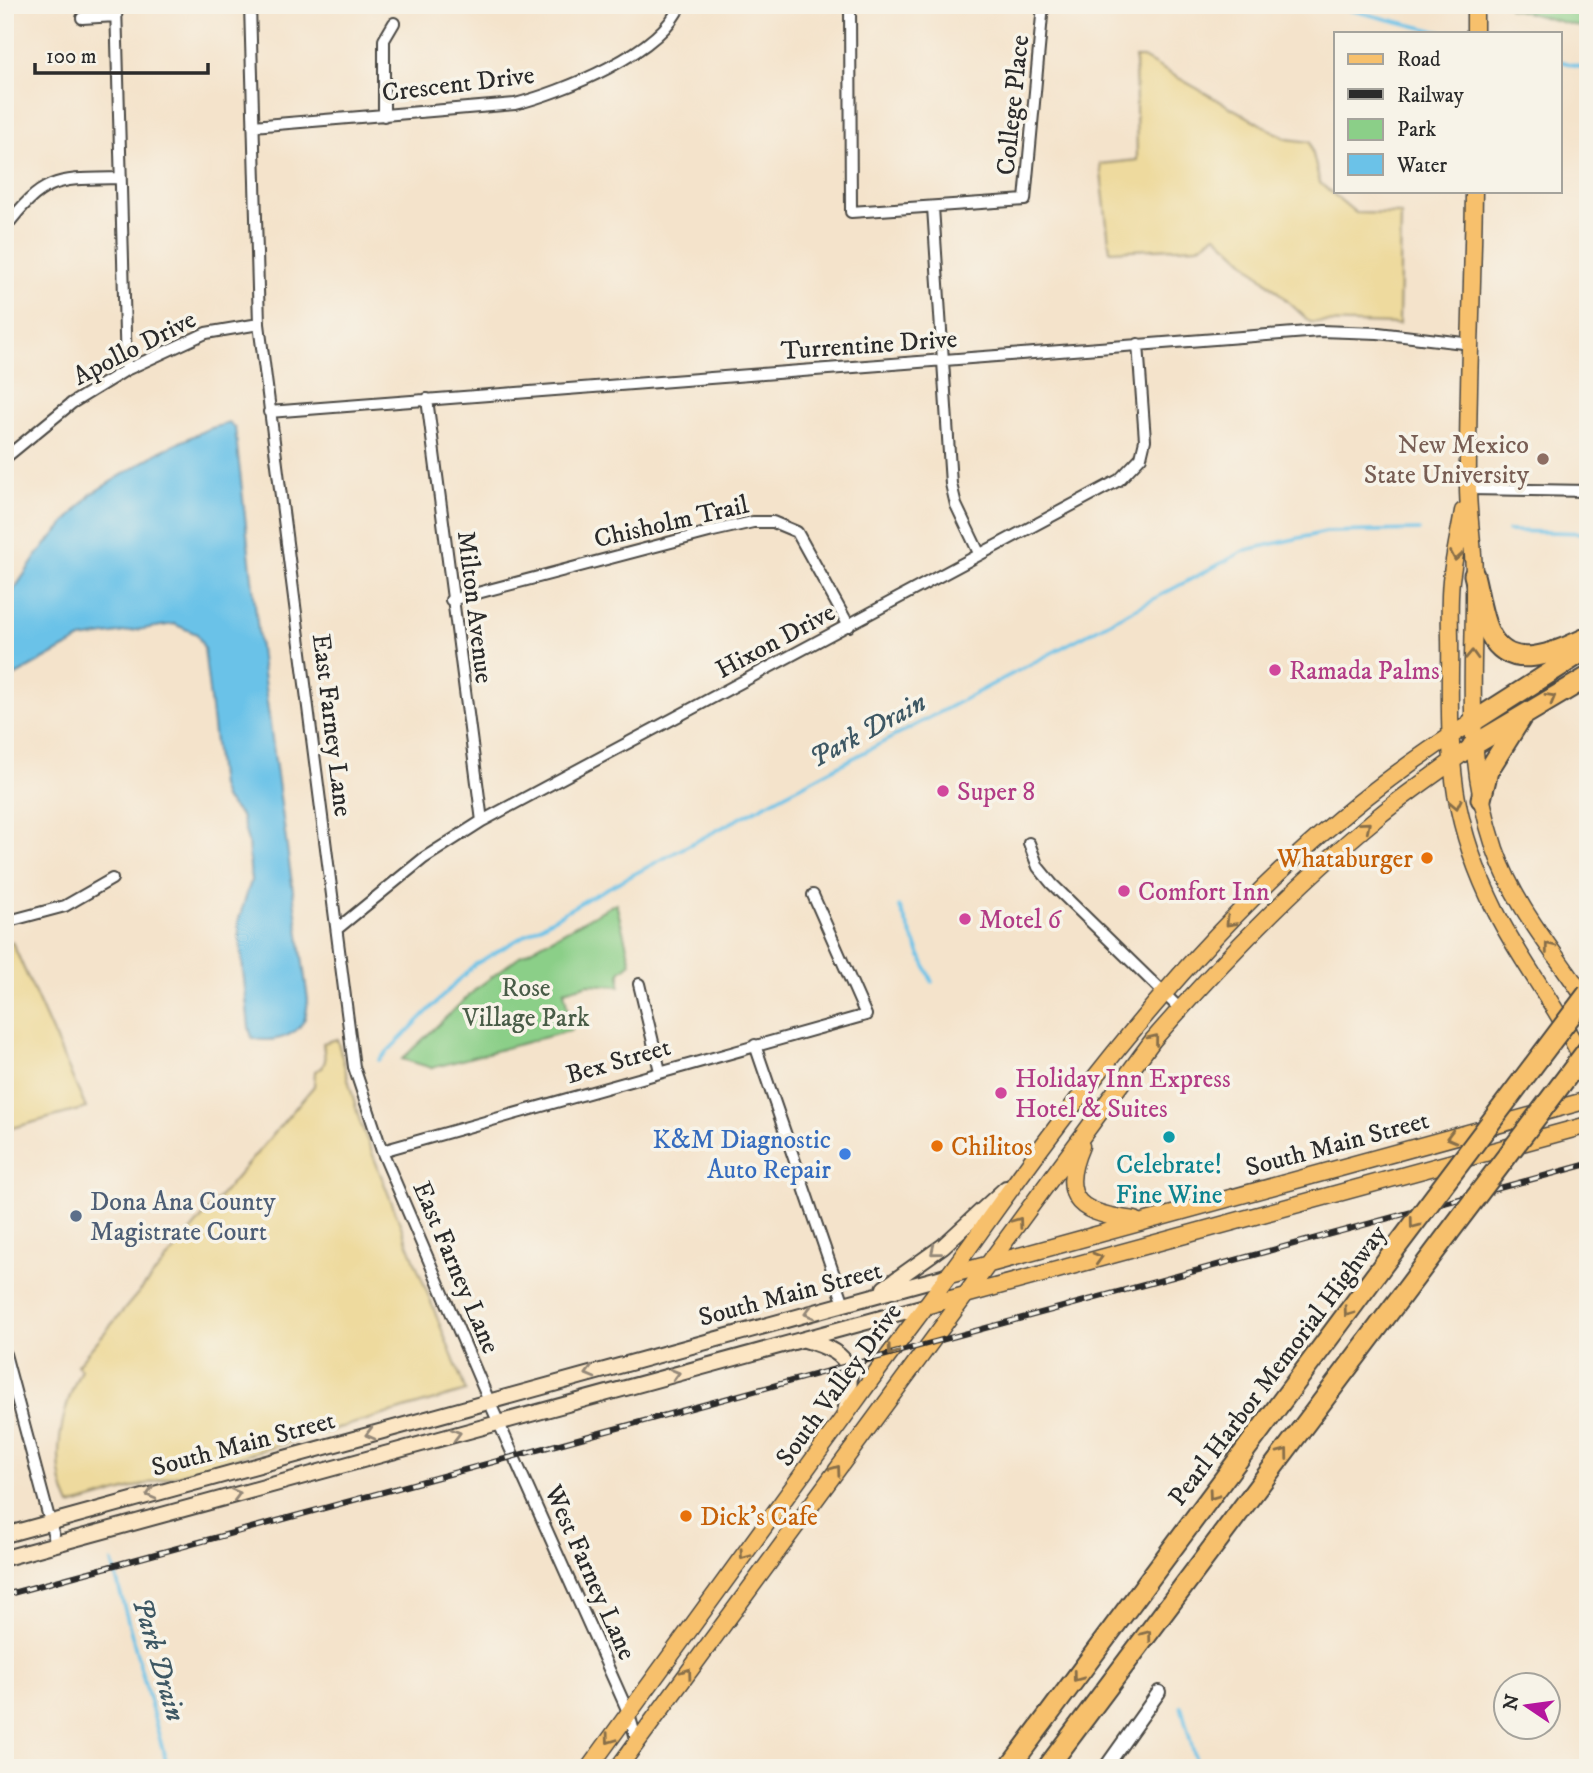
<svg xmlns="http://www.w3.org/2000/svg" width="1593" height="1773" viewBox="0 0 1593 1773" font-family="'IM FELL DW Pica',serif">
  <style>
    .green { fill: #8bcf88; stroke: #5b7d5a; stroke-width: 2 }
    .sand { fill: #eeda9e; stroke: #8c8264; stroke-width: 2 }
    .water { fill: #6bc2e8; stroke: #4b768a; stroke-width: 2 }
    .lines { fill: none; stroke-linecap: round; stroke-linejoin: round }
    .stream { stroke: #6bc2e8; stroke-width: 3.5 }
    .minor-casing { stroke: #494743; stroke-width: 14 }
    .tertiary-casing { stroke: #494743; stroke-width: 16 }
    .secondary-casing { stroke: #494743; stroke-width: 18 }
    .primary-casing { stroke: #494743; stroke-width: 19 }
    .motorway-casing { stroke: #494743; stroke-width: 23 }
    .minor { stroke: #fff; stroke-width: 10 }
    .tertiary { stroke: #fff; stroke-width: 12 }
    .secondary { stroke: #fce6c4; stroke-width: 14 }
    .primary { stroke: #f7c06c; stroke-width: 16 }
    .motorway { stroke: #f7c06c; stroke-width: 19 }
    .rail-casing { stroke: #2b2b2b; stroke-width: 6 }
    .rail { stroke: #f7f3e8; stroke-width: 3.5; stroke-dasharray: 10; stroke-linecap: butt }
    .motorway-bridge-casing { stroke: #494743; stroke-width: 23; stroke-linecap: butt }
    .motorway-bridge { stroke: #f7c06c; stroke-width: 19 }
    .oneway { stroke: #876e48 }
    .oneway2 { stroke: #948878 }
    .education-dot { fill: #8d6e63; stroke: #f7f3e8; stroke-width: 2.5 }
    .hotel-dot { fill: #d1479c; stroke: #f7f3e8; stroke-width: 2.5 }
    .food-dot { fill: #e8710a; stroke: #f7f3e8; stroke-width: 2.5 }
    .culture-dot { fill: #0f9aa8; stroke: #f7f3e8; stroke-width: 2.5 }
    .shop-dot { fill: #3f7fe0; stroke: #f7f3e8; stroke-width: 2.5 }
    .service-dot { fill: #5c6f8a; stroke: #f7f3e8; stroke-width: 2.5 }
    .labels { text-anchor: middle; stroke-width: 7; stroke-linejoin: round; paint-order: stroke }
    .street-label { font-size: 26px; fill: #2b2b2b; stroke: #f7f3e8 }
    .education-label { font-size: 26px; fill: #785e54; stroke: #f7f3e8; text-anchor: end }
    .hotel-label { font-size: 26px; fill: #b23c85; stroke: #f7f3e8; text-anchor: start }
    .food-label { font-size: 26px; fill: #c56008; stroke: #f7f3e8; text-anchor: start }
    .park-label { font-size: 26px; fill: #485c47; stroke: #f7f3e8 }
    .shop-label { font-size: 26px; fill: #366cbe; stroke: #f7f3e8; text-anchor: end }
    .culture-label { font-size: 26px; fill: #0d838f; stroke: #f7f3e8 }
    .service-label { font-size: 26px; fill: #4e5e75; stroke: #f7f3e8; text-anchor: start }
    .water-label { font-size: 28px; font-style: italic; fill: #3e5864; stroke: #f7f3e8 }
  </style>
  <rect width="100%" height="100%" fill="#f7f3e8"/>
  <filter id="ink" filterUnits="userSpaceOnUse"><feTurbulence type="fractalNoise" baseFrequency=".0143" numOctaves="2"/><feDisplacementMap in="SourceGraphic" scale="14" xChannelSelector="R" yChannelSelector="G"/><feConvolveMatrix kernelMatrix="1 2 1 2 8 2 1 2 1" color-interpolation-filters="sRGB"/></filter>
  <filter id="wash" filterUnits="userSpaceOnUse"><feTurbulence type="fractalNoise" baseFrequency=".00686" numOctaves="4" result="noise"/><feDisplacementMap in="SourceGraphic" scale="28" xChannelSelector="R" yChannelSelector="G"/><feGaussianBlur stdDeviation="1.57" result="paint"/><feColorMatrix in="noise" values="0 0 0 0 0 0 0 0 0 0 0 0 0 0 0 0 0 1.4 0 .05"/><feComposite in="paint" operator="in"/></filter>
  <g filter="url(#wash)">
    <rect width="100%" height="100%" fill="#f4e3cb"/>
    <!-- green -->
    <path class="green" d="M1509 5H1582V23H1588V29L1509 8Z
      M616 903 631 963 620 972V986L589 984 564 991 572 1030 432 1068 402 1059 477 988 521 955Z"/>
    <!-- sand -->
    <path class="sand" d="M1135 58H1143L1287 139 1310 142 1320 183 1356 213 1401 214 1399 324 1310 322 1216 235 1198 247 1110 251 1100 164 1137 160Z
      M12 942 86 1108 5 1130V944Z
      M337 1039 360 1122 466 1391 70 1506C49 1463 61 1411 81 1369L77 1365 314 1086 315 1071 322 1068 325 1061 323 1043Z"/>
    <!-- water -->
    <path class="water" d="M229 423 235 428 262 666 308 1000C307 1006 307 1017 303 1022 293 1039 268 1043 252 1038L249 1027 238 922 251 881 248 842 241 816 224 798 220 786 204 648 197 634 174 624 81 639 5 681V603L40 551 91 494 161 451 208 429Z"/>
    <g class="lines">
      <!-- stream -->
      <path class="stream" d="M1329 5 1444 33
        M1560 61 1588 69
        M1508 531 1588 533
        M899 906 932 982
        M379 1060 474 965 587 899 1246 550 1326 532 1419 530
        M112 1562 165 1758 171 1768
        M1181 1706 1198 1768"/>
    </g>
  </g>
  <g filter="url(#ink)">
    <g class="lines">
      <defs>
        <path id="minor" d="M116 5 126 370
          M250 5 259 324 354 1067 382 1151 489 1401 629 1714 637 1742
          M850 5 851 212 1025 200 1043 5
          M82 18 116 16
          M384 116V40L394 23
          M253 126 515 104C562 92 661 53 680 5
          M933 207 951 484 956 505 979 553
          M5 228C44 176 58 179 120 178
          M427 399 482 821
          M269 412 1320 331 1378 333 1472 344
          M5 458 72 403 126 370 206 333 259 324
          M1468 489 1588 491
          M451 600 713 531 753 522H773L797 532 849 626
          M1029 843 1038 867 1052 884 1180 1009
          M5 922 65 906 112 879
          M337 929 424 858 482 821 1119 480 1141 457 1145 440 1138 344
          M639 984 660 1071
          M755 1045 844 1304
          M382 1151 866 1015 813 895
          M5 1354 56 1544"/>
        <path id="tertiary" d="M1105 1768 1159 1692"/>
        <path id="secondary" d="M884 1288 943 1246 1006 1188
          M805 1340C856 1355 854 1369 844 1417
          M5 1535 946 1276
          M5 1558 925 1306"/>
        <path id="primary" d="M1475 33V5
          M1474 191C1473 289 1467 389 1468 487 1468 517 1474 547 1474 577 1475 675 1463 753 1495 849 1515 908 1555 952 1588 1003
          M1463 511C1459 534 1454 557 1451 580 1448 609 1451 640 1450 670 1449 767 1452 824 1496 912 1524 968 1565 1015 1588 1074
          M1081 1146C1057 1202 1083 1214 1135 1220
          M946 1276 1588 1100
          M925 1306 1588 1125
          M589 1768C679 1645 768 1522 857 1399 895 1346 935 1295 972 1243 1111 1047 1264 851 1471 723
          M618 1768 1153 1040C1222 961 1297 883 1379 816 1409 791 1442 770 1472 746"/>
        <path id="motorway" d="M1474 575C1479 593 1481 617 1490 634 1511 675 1558 651 1588 637
          M1471 723 1587 649
          M1472 746 1588 677
          M1481 799 1488 771 1520 720
          M1009 1768 1389 1257
          M1047 1768 1448 1234"/>
      </defs>
      <!-- minor casing -->
      <use href="#minor" class="minor-casing"/>
      <!-- tertiary casing -->
      <use href="#tertiary" class="tertiary-casing"/>
      <!-- secondary casing -->
      <use href="#secondary" class="secondary-casing"/>
      <!-- primary casing -->
      <use href="#primary" class="primary-casing"/>
      <!-- motorway casing -->
      <use href="#motorway" class="motorway-casing"/>
      <!-- minor -->
      <use href="#minor" class="minor"/>
      <!-- tertiary -->
      <use href="#tertiary" class="tertiary"/>
      <!-- secondary -->
      <use href="#secondary" class="secondary"/>
      <!-- primary -->
      <use href="#primary" class="primary"/>
      <!-- motorway -->
      <use href="#motorway" class="motorway"/>
      <defs>
        <path id="rail" d="M5 1595 1588 1164"/>
      </defs>
      <!-- rail casing -->
      <use href="#rail" class="rail-casing"/>
      <!-- rail -->
      <use href="#rail" class="rail"/>
      <defs>
        <path id="motorway-bridge" d="M1448 1234 1588 1049
          M1389 1257 1588 993"/>
      </defs>
      <!-- motorway-bridge casing -->
      <use href="#motorway-bridge" class="motorway-bridge-casing"/>
      <!-- motorway-bridge -->
      <use href="#motorway-bridge" class="motorway-bridge"/>
    </g>
    <!-- one-way arrows -->
    <defs><path id="oneway-chevron" d="M-2-3.5L2.5 0L-2 3.5" fill="none" stroke-width="1.6" stroke-linecap="round" stroke-linejoin="round" transform="scale(1.75)"/></defs>
    <g class="oneway">
      <use href="#oneway-chevron" transform="translate(1456 556) rotate(100)"/>
      <use href="#oneway-chevron" transform="translate(1472 655) rotate(-88)"/>
      <use href="#oneway-chevron" transform="translate(1551 698) rotate(-30)"/>
      <use href="#oneway-chevron" transform="translate(1456 804) rotate(78)"/>
      <use href="#oneway-chevron" transform="translate(1366 826) rotate(-40)"/>
      <use href="#oneway-chevron" transform="translate(1230 922) rotate(134)"/>
      <use href="#oneway-chevron" transform="translate(1549 947) rotate(-128)"/>
      <use href="#oneway-chevron" transform="translate(1154 1039) rotate(-51)"/>
      <use href="#oneway-chevron" transform="translate(1451 1137) rotate(165)"/>
      <use href="#oneway-chevron" transform="translate(1018 1222) rotate(-54)"/>
      <use href="#oneway-chevron" transform="translate(1414 1224) rotate(127)"/>
      <use href="#oneway-chevron" transform="translate(1098 1258) rotate(-16)"/>
      <use href="#oneway-chevron" transform="translate(1348 1312) rotate(126)"/>
      <use href="#oneway-chevron" transform="translate(892 1351) rotate(126)"/>
      <use href="#oneway-chevron" transform="translate(1284 1453) rotate(-53)"/>
      <use href="#oneway-chevron" transform="translate(836 1470) rotate(-54)"/>
      <use href="#oneway-chevron" transform="translate(1213 1495) rotate(126)"/>
      <use href="#oneway-chevron" transform="translate(744 1555) rotate(126)"/>
      <use href="#oneway-chevron" transform="translate(1147 1635) rotate(-53)"/>
      <use href="#oneway-chevron" transform="translate(687 1673) rotate(-54)"/>
      <use href="#oneway-chevron" transform="translate(1077 1677) rotate(127)"/>
      <use href="#oneway-chevron" transform="translate(610 1739) rotate(126)"/>
    </g>
    <g class="oneway2">
      <use href="#oneway-chevron" transform="translate(935 1251) rotate(141)"/>
      <use href="#oneway-chevron" transform="translate(809 1313) rotate(165)"/>
      <use href="#oneway-chevron" transform="translate(590 1373) rotate(165)"/>
      <use href="#oneway-chevron" transform="translate(675 1374) rotate(-15)"/>
      <use href="#oneway-chevron" transform="translate(370 1434) rotate(165)"/>
      <use href="#oneway-chevron" transform="translate(456 1434) rotate(-15)"/>
      <use href="#oneway-chevron" transform="translate(151 1494) rotate(165)"/>
      <use href="#oneway-chevron" transform="translate(236 1494) rotate(-15)"/>
    </g>
  </g>
  <!-- markers -->
  <circle class="education-dot" cx="1543" cy="459" r="7"/>
  <g class="hotel-dot">
    <circle cx="1275" cy="670" r="7"/>
    <circle cx="943" cy="791" r="7"/>
    <circle cx="1124" cy="891" r="7"/>
    <circle cx="965" cy="919" r="7"/>
    <circle cx="1001" cy="1093" r="7"/>
  </g>
  <g class="food-dot">
    <circle cx="1427" cy="858" r="7"/>
    <circle cx="937" cy="1146" r="7"/>
    <circle cx="686" cy="1516" r="7"/>
  </g>
  <circle class="culture-dot" cx="1169" cy="1137" r="7"/>
  <circle class="shop-dot" cx="845" cy="1154" r="7"/>
  <circle class="service-dot" cx="76" cy="1216" r="7"/>
  <g class="labels">
    <!-- street labels -->
    <g class="street-label">
      <text transform="translate(458 83) rotate(-7)" y="9">Crescent Drive</text>
      <text transform="translate(1012 105) rotate(-84)" y="9">College Place</text>
      <text transform="translate(869 344) rotate(-4)" y="9">Turrentine Drive</text>
      <text transform="translate(134 347) rotate(-27)" y="9">Apollo Drive</text>
      <text transform="translate(671 521) rotate(-13)" y="9">Chisholm Trail</text>
      <text transform="translate(476 607) rotate(83)" y="9">Milton Avenue</text>
      <text transform="translate(775 640) rotate(-28)" y="9">Hixon Drive</text>
      <text transform="translate(333 725) rotate(83)" y="9">East Farney Lane</text>
      <text transform="translate(618 1060) rotate(-16)" y="9">Bex Street</text>
      <text transform="translate(1337 1143) rotate(-15)" y="9">South Main Street</text>
      <text transform="translate(457 1267) rotate(67)" y="9">East Farney Lane</text>
      <text transform="translate(790 1293) rotate(-15)" y="9">South Main Street</text>
      <text transform="translate(1277 1365) rotate(-53)" y="9">Pearl Harbor Memorial Highway</text>
      <text transform="translate(838 1384) rotate(-54)" y="9">South Valley Drive</text>
      <text transform="translate(243 1443) rotate(-15)" y="9">South Main Street</text>
      <text transform="translate(591 1572) rotate(66)" y="9">West Farney Lane</text>
    </g>
    <!-- education labels -->
    <g class="education-label">
      <text x="1529" y="453">New Mexico<tspan x="1529" dy="30">State University</tspan></text>
    </g>
    <!-- hotel labels -->
    <g class="hotel-label">
      <text x="1289" y="679">Ramada Palms</text>
      <text x="957" y="800">Super 8</text>
      <text x="1138" y="900">Comfort Inn</text>
      <text x="979" y="928">Motel 6</text>
      <text x="1015" y="1087">Holiday Inn Express<tspan x="1015" dy="30">Hotel &amp; Suites</tspan></text>
    </g>
    <!-- food labels -->
    <g class="food-label">
      <text x="1413" y="867" text-anchor="end">Whataburger</text>
      <text x="951" y="1155">Chilitos</text>
      <text x="700" y="1525">Dick's Cafe</text>
    </g>
    <!-- park labels -->
    <g class="park-label">
      <text x="526" y="996">Rose<tspan x="526" dy="30">Village Park</tspan></text>
    </g>
    <!-- shop labels -->
    <g class="shop-label">
      <text x="831" y="1148">K&amp;M Diagnostic<tspan x="831" dy="30">Auto Repair</tspan></text>
    </g>
    <!-- culture labels -->
    <g class="culture-label">
      <text x="1169" y="1173">Celebrate!<tspan x="1169" dy="30">Fine Wine</tspan></text>
    </g>
    <!-- service labels -->
    <g class="service-label">
      <text x="90" y="1210">Dona Ana County<tspan x="90" dy="30">Magistrate Court</tspan></text>
    </g>
    <!-- water labels -->
    <g class="water-label">
      <text transform="translate(867 729) rotate(-28)" y="10">Park Drain</text>
      <text transform="translate(160 1659) rotate(74)" y="10">Park Drain</text>
    </g>
  </g>
  <!-- margin -->
  <rect width="1593" height="1773" fill="none" stroke="#f7f3e8" stroke-width="28"/>
  <!-- legend -->
  <rect x="1334" y="32" width="228" height="161" fill="#f7f3e8" stroke="#a5a39c" stroke-width="2"/>
  <rect x="1348" y="54" width="35" height="10" fill="#f7c06c" stroke="#a5a39c" stroke-width="2"/>
  <text x="1397" y="66" font-size="21" fill="#2b2b2b">Road</text>
  <rect x="1348" y="89" width="35" height="10" fill="#2b2b2b" stroke="#a5a39c" stroke-width="2"/>
  <text x="1397" y="102" font-size="21" fill="#2b2b2b">Railway</text>
  <rect x="1348" y="119" width="35" height="21" fill="#8bcf88" stroke="#a5a39c" stroke-width="2"/>
  <text x="1397" y="136" font-size="21" fill="#2b2b2b">Park</text>
  <rect x="1348" y="154" width="35" height="21" fill="#6bc2e8" stroke="#a5a39c" stroke-width="2"/>
  <text x="1397" y="172" font-size="21" fill="#2b2b2b">Water</text>
  <!-- north arrow -->
  <g transform="translate(1527 1706) rotate(283)"><circle r="33" fill="#f7f3e8" stroke="#a5a39c" stroke-width="2"/>
  <path d="M0-5L12 26L0 18L-12 26Z" fill="#b5179e"/>
  <text y="-10" font-size="19" font-weight="bold" text-anchor="middle" fill="#2b2b2b">N</text>
  </g>
  <!-- scale -->
  <path d="M35 63v10h173v-10" fill="none" stroke="#2b2b2b" stroke-width="3.5"/>
  <text x="46" y="63" font-size="21" fill="#2b2b2b" stroke="#f7f3e8" stroke-width="5" paint-order="stroke">100 m</text>
</svg>
